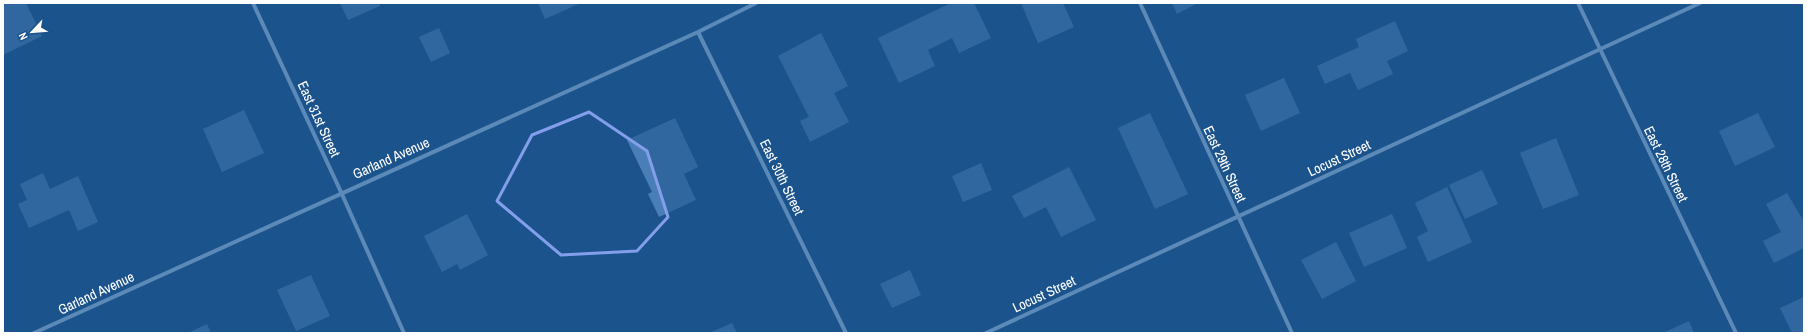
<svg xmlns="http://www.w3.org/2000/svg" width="1807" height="336" viewBox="0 0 1807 336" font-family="'Archivo Narrow',sans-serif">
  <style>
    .building { fill: #497fb6 }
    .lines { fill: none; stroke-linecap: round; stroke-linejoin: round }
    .minor { stroke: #a9cbed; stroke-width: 4 }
    .marked { fill: none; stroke: #839eea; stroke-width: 3; stroke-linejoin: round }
    .labels { text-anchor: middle; stroke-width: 3; stroke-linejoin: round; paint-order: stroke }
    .street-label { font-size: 14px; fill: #fff; stroke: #1c538c }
  </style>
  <rect width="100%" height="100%" fill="#1c538c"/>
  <!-- building -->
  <path class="building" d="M7 3H26L42 36 3 55V5Z
    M340 3H379L380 6 348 20Z
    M538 3H581L545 19Z
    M951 3H974L991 38 959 53 952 38 928 50 935 66 899 83 878 38Z
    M1021 3H1063L1074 27 1038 43Z
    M1172 3H1198L1177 14Z
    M1395 21 1408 51 1387 61 1393 74 1358 90 1350 73 1325 84 1317 66 1359 47 1356 39Z
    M439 28 450 53 431 62 419 37Z
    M821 33 848 86 834 93 849 122 810 142 800 121 809 117 778 56Z
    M1284 78 1300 113 1261 131 1245 95Z
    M244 110 264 153 222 172 203 129Z
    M1150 113 1188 194 1155 209 1118 128Z
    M1758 113 1775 147 1735 166 1719 131Z
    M675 118 698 167 684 174 696 200 659 217 648 194 652 192 627 140Z
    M1556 138 1579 195 1543 209 1520 153Z
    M981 163 992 190 963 202 952 176Z
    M1069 167 1096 220 1061 237 1046 207 1024 218 1012 196Z
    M1482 170 1498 204 1465 219 1449 185Z
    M43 173 50 189 78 176 98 222 78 231 69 210 29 228 18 204 27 200 20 184Z
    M1447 187 1472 242 1428 262 1417 237 1428 231 1415 203Z
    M1787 193 1804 222V248L1774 263 1763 241 1781 232 1766 204Z
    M467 214 488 255 460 270 457 264 442 272 424 236Z
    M1392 214 1407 248 1364 267 1349 233Z
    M1336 242 1356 281 1322 299 1301 260Z
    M910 270 921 295 892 308 880 284Z
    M311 275 330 316 296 331 277 290Z
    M1804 297V333H1792L1780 308Z
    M1689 321 1694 333H1663Z
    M732 323 737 333H709Z
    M207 324 211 333H188Z"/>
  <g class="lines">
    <!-- minor -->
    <path class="minor" d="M253 3 341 192 404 333
      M1140 3 1292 333
      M1578 3 1736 333
      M698 32 846 333
      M34 333 698 32 756 3
      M986 333 1700 3"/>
  </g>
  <!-- marked area -->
  <path d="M0 0H1807V336H0ZM589 112 647 151 668 217 637 251 561 255 497 201 532 135Z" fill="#1c538c" fill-opacity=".55" fill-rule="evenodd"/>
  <path class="marked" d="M589 112 647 151 668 217 637 251 561 255 497 201 532 135Z"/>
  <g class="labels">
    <!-- street labels -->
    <g class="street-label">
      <text transform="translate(319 119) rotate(65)" y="5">East 31st Street</text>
      <text transform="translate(391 158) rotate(-24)" y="5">Garland Avenue</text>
      <text transform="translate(1339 158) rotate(-25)" y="5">Locust Street</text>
      <text transform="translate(1225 164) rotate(65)" y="5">East 29th Street</text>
      <text transform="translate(1666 164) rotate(64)" y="5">East 28th Street</text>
      <text transform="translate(782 177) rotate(64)" y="5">East 30th Street</text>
      <text transform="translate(96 293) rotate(-25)" y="5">Garland Avenue</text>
      <text transform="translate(1044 294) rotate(-25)" y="5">Locust Street</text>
    </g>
  </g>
  <!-- border -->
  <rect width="1807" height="336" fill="none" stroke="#ffffff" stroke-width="8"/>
  <!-- north arrow -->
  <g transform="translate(32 32) rotate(244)" stroke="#1c538c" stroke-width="3" paint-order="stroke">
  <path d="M0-3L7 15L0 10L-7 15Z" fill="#ffffff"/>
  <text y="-6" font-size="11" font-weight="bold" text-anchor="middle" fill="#ffffff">N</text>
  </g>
</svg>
